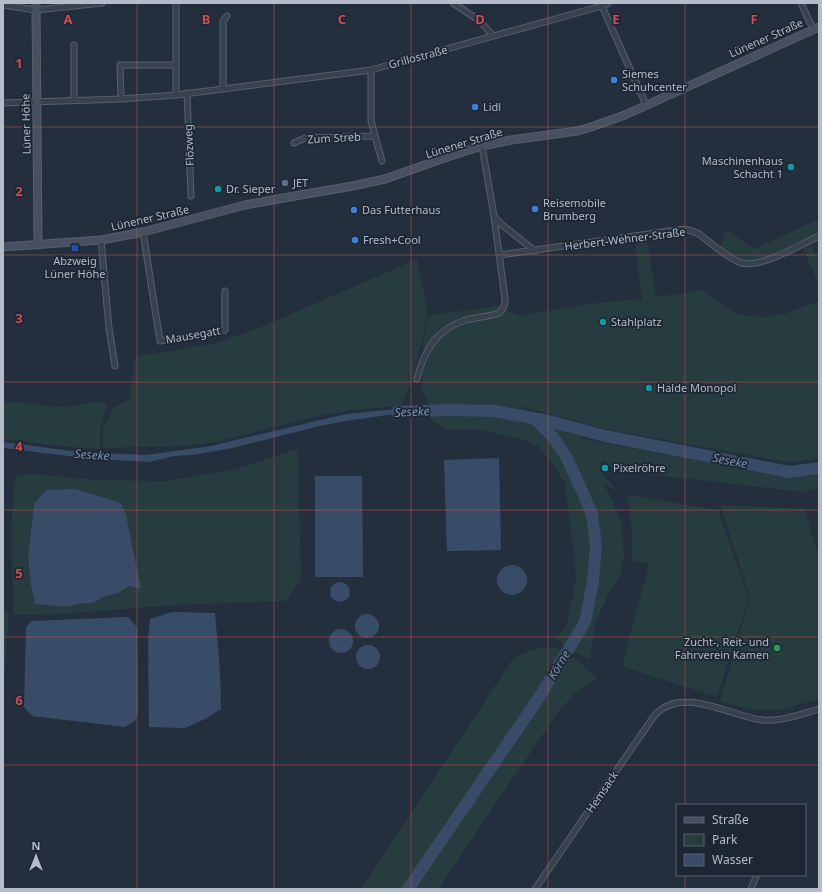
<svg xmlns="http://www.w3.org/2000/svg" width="822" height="892" viewBox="0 0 822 892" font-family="'Noto Sans',sans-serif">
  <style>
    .green { fill: #263c3f; fill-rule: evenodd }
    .water { fill: #394c67 }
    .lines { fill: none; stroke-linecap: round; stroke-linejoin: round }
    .river { stroke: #394c67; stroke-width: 12 }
    .street-casing { stroke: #565f6c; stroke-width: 7 }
    .secondary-casing { stroke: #565f6c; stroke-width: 9 }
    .street { stroke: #38414e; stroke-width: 5 }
    .secondary { stroke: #465061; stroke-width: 7 }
    .grid { fill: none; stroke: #ce4d50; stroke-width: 1; stroke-opacity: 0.55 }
    .shop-dot { fill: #3f7fe0; stroke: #1d2633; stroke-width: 1.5 }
    .culture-dot { fill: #0f9aa8; stroke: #1d2633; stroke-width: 1.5 }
    .service-dot { fill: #5c6f8a; stroke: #1d2633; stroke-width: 1.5 }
    .transit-dot { fill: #1a4fb4; stroke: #1d2633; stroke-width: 1.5 }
    .leisure-dot { fill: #2e9e5b; stroke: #1d2633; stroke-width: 1.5 }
    .labels { text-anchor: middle; stroke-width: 3.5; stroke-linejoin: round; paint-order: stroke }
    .street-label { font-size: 11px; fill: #b4bcc9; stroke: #1d2633 }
    .poi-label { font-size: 11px; fill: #b4bcc9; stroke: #1d2633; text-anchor: start }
    .water-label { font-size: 12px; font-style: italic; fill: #7c92b1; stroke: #1d2633 }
    .grid-label { font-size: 13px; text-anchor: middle; font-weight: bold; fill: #ce4d50; stroke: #1d2633; stroke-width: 3.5; stroke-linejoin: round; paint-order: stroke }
  </style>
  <rect width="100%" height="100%" fill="#242f3e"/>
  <!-- green -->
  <path class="green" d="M819 219V232C801 240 759 265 741 259 733 257 727 251 720 246L726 238 723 234 726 230 754 249Z
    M647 240 656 297 703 290 736 314 750 316 767 317 784 314 819 301V459L786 462 610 430 515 405 584 439 789 478 819 475V488L804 492 612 470 608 462 602 461 599 469 615 489 604 485 612 499 621 522 624 555 621 573 606 599 596 621 590 659 575 653 556 639 566 627 576 580 574 553 565 484 554 465 538 446 518 438 475 429H444L430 418 429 403 421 390 424 370 432 350 422 347 428 316 496 306 519 316 597 303 642 299 635 241Z
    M811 245 819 262V284L803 249Z
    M417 259 428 313 413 379 401 406 352 410 314 417 217 442 183 446 103 448V428L114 407 129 400 135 357 214 344 266 325Z
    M3 401 62 407 96 402 107 404 101 426 100 449 78 448 3 439Z
    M298 448 301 581 285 601 176 605 59 614 13 615 12 515 15 477 33 474 98 480 165 481 240 468ZM76 489 120 503 126 515 140 589 129 586 119 593 105 596 93 603H82L68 607 35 604 31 585 28 558 34 504Z
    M627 495 718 510 749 598 717 697 622 666 649 564 632 561V530Z
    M720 505 805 509 819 559V699L780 710H754L720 702 750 597Z
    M3 611 9 612 3 694Z
    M542 647 556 648 575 659 598 678 573 695 558 712 507 787 439 889H361L514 657Z"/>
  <!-- water -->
  <path class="water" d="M386 410H413V415L395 414 346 421 320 426 228 449 192 455 174 456 149 462 83 458 3 448V442L79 452 146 455 211 446 346 414Z
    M499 458 501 550 447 551 444 460Z
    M315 476H362L363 577H315Z
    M76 489 121 503 126 515 141 589 129 586 119 593 105 596 93 603H82L68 607 35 604 31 585 28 558 34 504 46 490Z
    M497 580a15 15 0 1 1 30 0a15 15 0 1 1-30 0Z
    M330 592a10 10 0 1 1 20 0a10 10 0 1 1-20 0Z
    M172 612 215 613 220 670 221 709 207 718 185 728 149 727 148 640 150 619Z
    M355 626a12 12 0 1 1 24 0a12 12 0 1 1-24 0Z
    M128 617 137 627 138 710 136 720 125 727 32 716 24 707 26 627 32 621Z
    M329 641a12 12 0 1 1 24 0a12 12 0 1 1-24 0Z
    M356 657a12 12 0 1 1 24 0a12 12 0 1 1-24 0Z"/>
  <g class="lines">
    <!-- river -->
    <path class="river" d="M397 412 449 410 494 411 549 421 605 436 789 472 819 468
      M408 889 540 696 585 622 593 581 596 546 592 514 582 491 567 458 553 437 535 419"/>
    <defs>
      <path id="street" d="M453 3 480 21 493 36
        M801 3 813 29
        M601 4 646 105
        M3 5 36 10 102 3
        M74 45V101
        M371 70V121L382 161
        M223 89V21L227 16
        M187 93 191 196
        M176 95V3
        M121 99 120 65H176
        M3 103 121 99 176 95 371 70 602 6 608 3
        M294 143 305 138 374 136
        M495 217 501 224 535 251
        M143 232 160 341 225 330V291
        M101 240 109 328 115 366
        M500 255 684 229 692 231 699 234C709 242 730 260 742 263 761 268 800 245 819 236
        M417 379C424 351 436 329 466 320 477 317 489 317 499 313 504 309 505 305 505 299L494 216 482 146
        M535 889 645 729C649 724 652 718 656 714 682 686 730 716 762 720 780 722 801 714 819 709
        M751 889 756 877"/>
      <path id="secondary" d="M36 3 38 245
        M3 247 101 240 143 232 245 205 306 194 353 186 385 179 456 154 482 146 511 140 577 131 591 127 625 115 819 27"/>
    </defs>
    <!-- street casing -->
    <use href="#street" class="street-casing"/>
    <!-- secondary casing -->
    <use href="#secondary" class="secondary-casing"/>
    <!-- street -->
    <use href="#street" class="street"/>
    <!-- secondary -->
    <use href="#secondary" class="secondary"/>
  </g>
  <!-- grid -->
  <path class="grid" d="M137 3V889M274 3V889M411 3V889M548 3V889M685 3V805M3 127H819M3 255H819M3 382H819M3 510H819M3 637H819M3 765H819M685 875V889"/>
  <!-- markers -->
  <g class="shop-dot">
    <circle cx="614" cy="80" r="4"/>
    <circle cx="475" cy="107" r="4"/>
    <circle cx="535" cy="209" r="4"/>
    <circle cx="354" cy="210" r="4"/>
    <circle cx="355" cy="240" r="4"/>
  </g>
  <g class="culture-dot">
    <circle cx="791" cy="167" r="4"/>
    <circle cx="218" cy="189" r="4"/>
    <circle cx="603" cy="322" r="4"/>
    <circle cx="649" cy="388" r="4"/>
    <circle cx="605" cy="468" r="4"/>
  </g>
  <circle class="service-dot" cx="285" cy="183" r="4"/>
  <rect class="transit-dot" x="71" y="244" width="8" height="8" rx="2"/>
  <circle class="leisure-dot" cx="777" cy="648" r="4"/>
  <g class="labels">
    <!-- street labels -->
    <g class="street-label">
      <text transform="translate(766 38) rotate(-24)" y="4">Lünener Straße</text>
      <text transform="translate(418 57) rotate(-15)" y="4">Grillostraße</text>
      <text transform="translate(26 124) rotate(-91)" y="4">Lüner Höhe</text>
      <text transform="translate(334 138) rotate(-3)" y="4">Zum Streb</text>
      <text transform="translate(464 143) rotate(-17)" y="4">Lünener Straße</text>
      <text transform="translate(189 145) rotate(-93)" y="4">Flözweg</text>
      <text transform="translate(150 218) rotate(-13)" y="4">Lünener Straße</text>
      <text transform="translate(625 239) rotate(-7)" y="4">Herbert-Wehner-Straße</text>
      <text transform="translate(193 335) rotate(-10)" y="4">Mausegatt</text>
      <text transform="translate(602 792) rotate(-56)" y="4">Hemsack</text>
    </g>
    <!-- poi labels -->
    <g class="poi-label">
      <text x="622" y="78">Siemes<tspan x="622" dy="13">Schuhcenter</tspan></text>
      <text x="483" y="111">Lidl</text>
      <text x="783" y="165" text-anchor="end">Maschinenhaus<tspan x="783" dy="13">Schacht 1</tspan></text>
      <text x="293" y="187">JET</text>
      <text x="226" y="193">Dr. Sieper</text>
      <text x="543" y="207">Reisemobile<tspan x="543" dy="13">Brumberg</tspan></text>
      <text x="362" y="214">Das Futterhaus</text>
      <text x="363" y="244">Fresh+Cool</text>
      <text x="75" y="265" text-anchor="middle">Abzweig<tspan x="75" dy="13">Lüner Höhe</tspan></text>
      <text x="611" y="326">Stahlplatz</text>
      <text x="657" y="392">Halde Monopol</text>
      <text x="613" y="472">Pixelröhre</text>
      <text x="769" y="646" text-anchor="end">Zucht-, Reit- und<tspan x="769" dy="13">Fahrverein Kamen</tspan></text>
    </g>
    <!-- water labels -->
    <g class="water-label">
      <text transform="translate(412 412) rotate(-3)" y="4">Seseke</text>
      <text transform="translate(92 455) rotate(4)" y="4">Seseke</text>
      <text transform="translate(730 461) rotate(11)" y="4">Seseke</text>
      <text transform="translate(559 665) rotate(-59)" y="4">Körne</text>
    </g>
  </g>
  <g class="grid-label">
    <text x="68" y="24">A</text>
    <text x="206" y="24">B</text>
    <text x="342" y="24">C</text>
    <text x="480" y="24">D</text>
    <text x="616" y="24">E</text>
    <text x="754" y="24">F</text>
    <text x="19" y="68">1</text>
    <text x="19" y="196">2</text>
    <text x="19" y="323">3</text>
    <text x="19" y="451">4</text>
    <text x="19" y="578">5</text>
    <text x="19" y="705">6</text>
  </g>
  <!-- border -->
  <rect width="822" height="892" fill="none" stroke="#b4bcc9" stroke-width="8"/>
  <!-- legend -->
  <rect x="676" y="804" width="130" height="72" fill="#1d2633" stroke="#59626f"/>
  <rect x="684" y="817" width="20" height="6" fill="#465061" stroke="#59626f"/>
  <text x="712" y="824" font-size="12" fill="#b4bcc9">Straße</text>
  <rect x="684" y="834" width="20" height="12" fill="#263c3f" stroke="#59626f"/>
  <text x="712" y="844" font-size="12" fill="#b4bcc9">Park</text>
  <rect x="684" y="854" width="20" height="12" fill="#394c67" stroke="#59626f"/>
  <text x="712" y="864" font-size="12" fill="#b4bcc9">Wasser</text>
  <!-- north arrow -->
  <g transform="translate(36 856)" stroke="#1d2633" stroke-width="3" paint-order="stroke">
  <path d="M0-3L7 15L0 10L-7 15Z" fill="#b4bcc9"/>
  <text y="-6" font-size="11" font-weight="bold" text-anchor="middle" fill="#b4bcc9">N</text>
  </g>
</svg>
